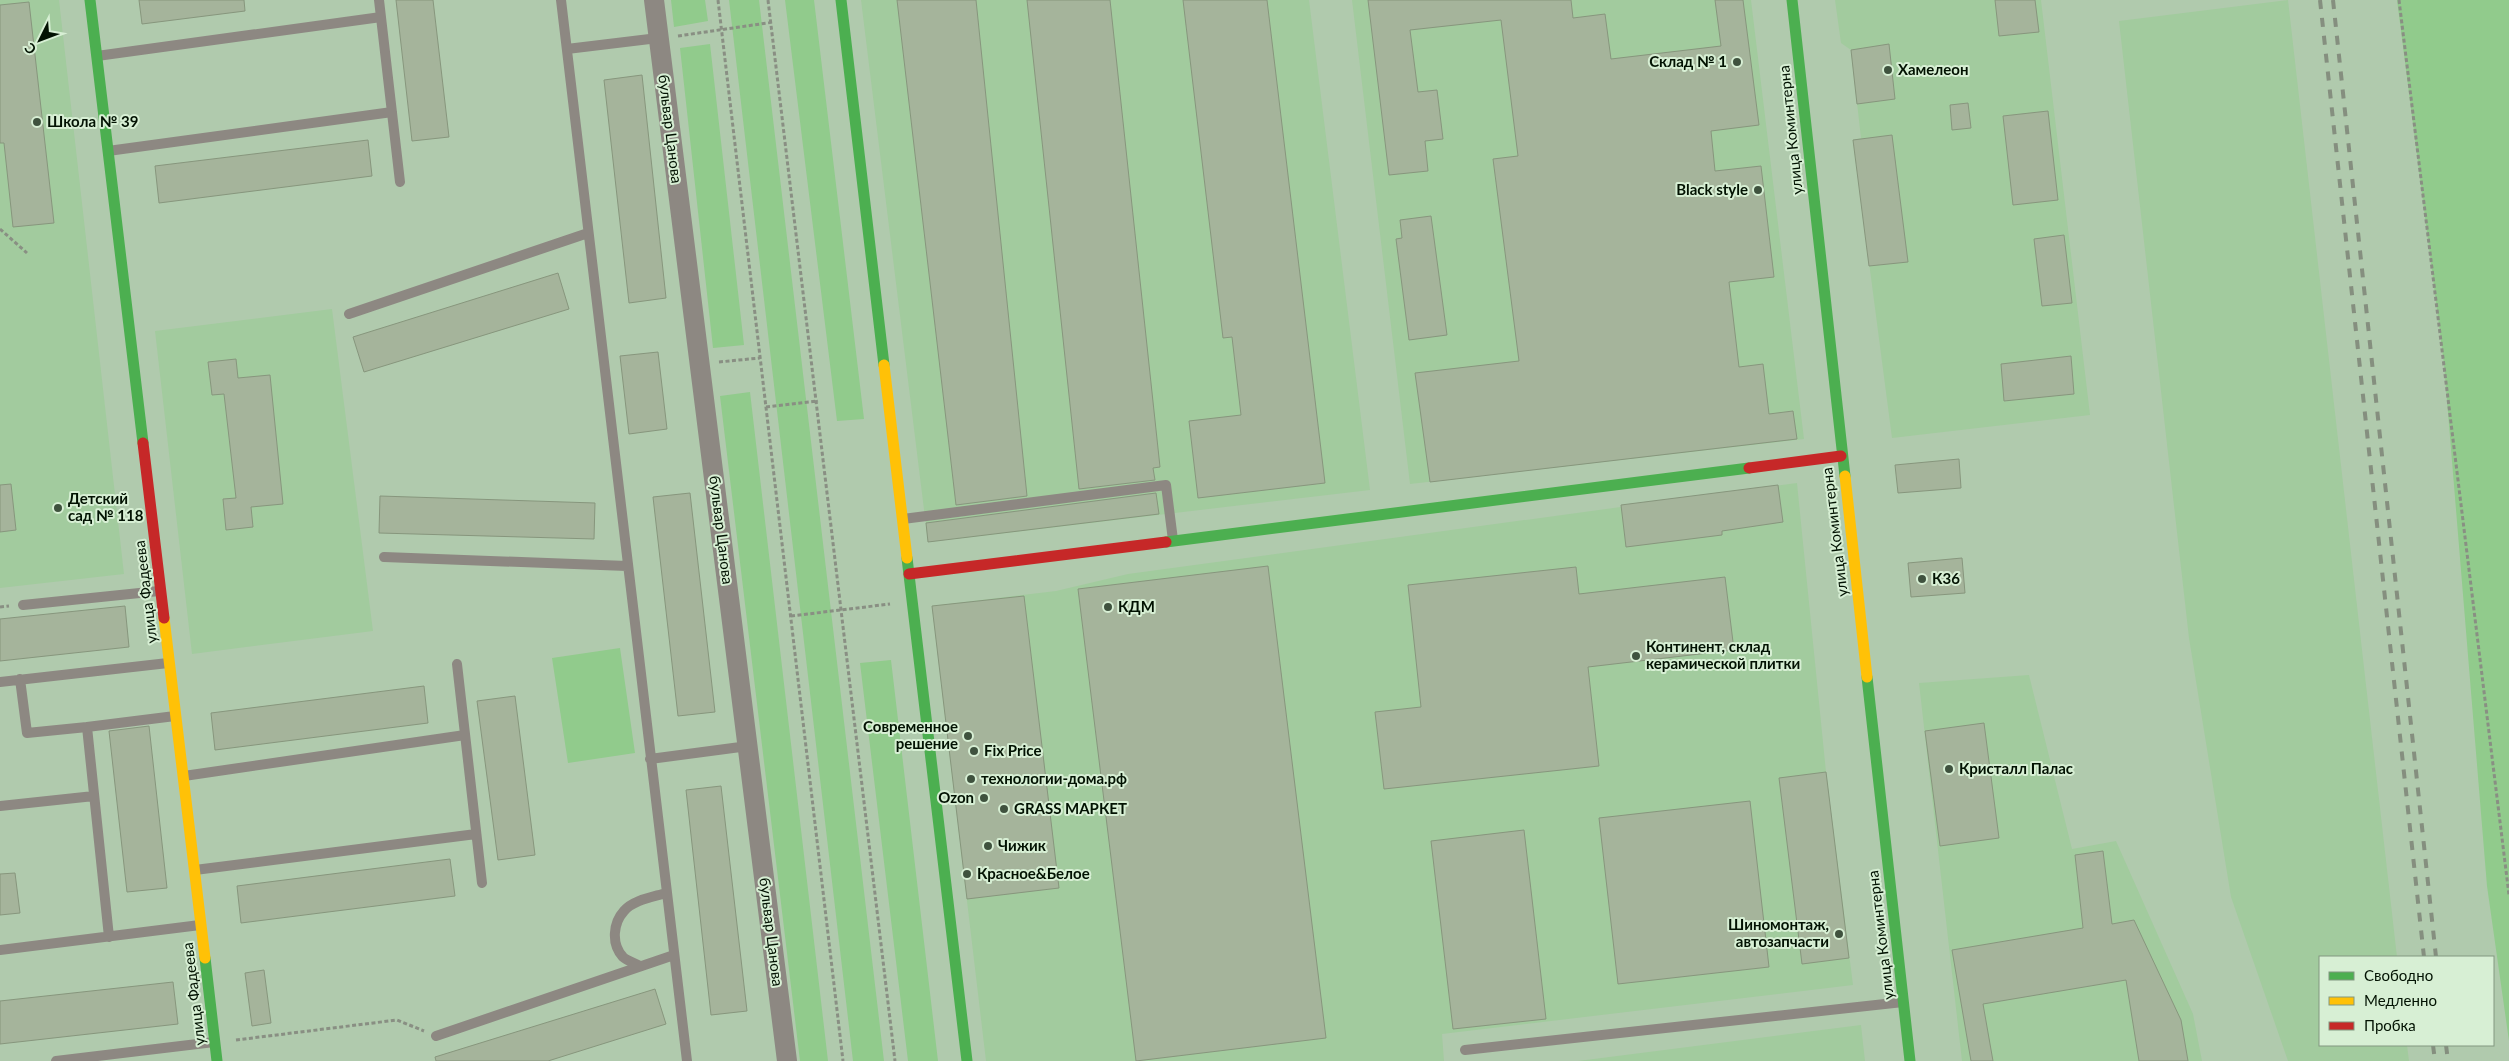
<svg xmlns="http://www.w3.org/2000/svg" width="2509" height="1061" viewBox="0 0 2509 1061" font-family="Lato,sans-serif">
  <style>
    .built { fill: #a2cb9e }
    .green { fill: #91cb8c }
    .building { fill: #a5b49b; stroke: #87967d }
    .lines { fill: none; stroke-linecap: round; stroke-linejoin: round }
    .path { stroke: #898f83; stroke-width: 3; stroke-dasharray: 4 2.5; stroke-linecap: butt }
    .lane { stroke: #8d8882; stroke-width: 10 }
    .street { stroke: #8d8882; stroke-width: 20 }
    .fast { stroke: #4caf50; stroke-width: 11 }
    .slow { stroke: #ffc107; stroke-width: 11 }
    .jam { stroke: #c62828; stroke-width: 11 }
    .rail { stroke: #858f7f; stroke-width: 4; stroke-dasharray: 9 9; stroke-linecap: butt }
    .poi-dot { fill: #3f523e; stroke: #d7efd4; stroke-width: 2 }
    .labels { text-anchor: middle; stroke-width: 4; stroke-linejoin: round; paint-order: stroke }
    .poi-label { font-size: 15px; font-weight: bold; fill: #021202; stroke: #d7efd4; text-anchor: start }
    .street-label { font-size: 15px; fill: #021202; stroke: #d7efd4 }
  </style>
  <rect width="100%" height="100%" fill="#b0caad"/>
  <!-- built -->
  <path class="built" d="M0 0H59L124 574 0 588Z
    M861 0H1309L1370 490 928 542Z
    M1352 0H1751L1804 439 1410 484Z
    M1835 0H2041L2090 415 1892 438 1853 140 1861 138 1851 50 1841 43Z
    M2288 0 2397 957H2320V1045H2407L2409 1061H2288L2231 897 2189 638 2119 21Z
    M332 309 373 631 192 654 155 331Z
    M1797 483 1826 772 1853 985 1442 1034 1444 1061H986L932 606 1056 591 1128 574Z
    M2029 675 2072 849 2116 841 2193 1014 2202 1061H1962L1919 683Z
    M1861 1025 1865 1061H1578Z"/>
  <!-- green -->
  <path class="green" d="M671 0H705L708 21 674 27Z
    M729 0H759L884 1061H853Z
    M785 0H814L864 419 837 421Z
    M2397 0H2509V1041L2487 886 2444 364Z
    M710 44 744 345 713 348 680 48Z
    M750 392 828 1061H800L720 396Z
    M620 648 635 753 568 763 552 658Z
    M891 660 938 1061H908L860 663Z"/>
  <!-- building -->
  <path class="building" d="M139 0H244L245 11 142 24Z
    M396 0H433L449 137 412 141Z
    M897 0H976L1027 496 956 505Z
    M1027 0H1110L1160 467 1153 468 1155 480 1079 489Z
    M1183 0H1267L1325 483 1198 498 1189 421 1241 415 1232 337 1223 338Z
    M1368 0H1571L1573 18 1605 14 1611 59 1721 46 1715 0H1743L1759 125 1711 131 1715 171 1761 166 1774 277 1729 282 1739 367 1763 364 1769 414 1793 411 1797 439 1430 482 1415 373 1519 361 1493 159 1518 156 1501 20 1410 30 1418 92 1437 90 1443 139 1425 141 1428 171 1389 175Z
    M1995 0H2035L2039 32 1999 36Z
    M29 2 54 223 13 227 4 143H0V5Z
    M1889 44 1895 99 1857 104 1851 50Z
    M642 75 666 298 629 303 604 80Z
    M1968 103 1971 128 1952 130 1950 105Z
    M2048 111 2058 200 2013 205 2003 116Z
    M1892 135 1908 262 1869 266 1853 140Z
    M368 140 372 176 159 203 155 166Z
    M1431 216 1447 335 1409 340 1396 239 1402 238 1400 220Z
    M2064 235 2072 303 2042 306 2034 239Z
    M558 273 569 309 364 372 353 337Z
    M658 352 667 429 629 434 620 356Z
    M2071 356 2074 394 2004 401 2001 364Z
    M236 359 238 378 270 375 283 504 251 507 253 527 226 530 223 499 236 498 224 394 212 395 208 362Z
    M1959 459 1961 488 1898 493 1895 465Z
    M11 484 16 530 0 532V485Z
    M1778 485 1783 522 1722 531V535L1626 547 1621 505Z
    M690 493 715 712 678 716 653 497Z
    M1156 493 1159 514 928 542 926 523Z
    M380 496 595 503 594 539 379 533Z
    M1962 558 1965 593 1911 597 1908 563Z
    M1268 566 1326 1038 1136 1061 1078 589Z
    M1576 567 1579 594 1725 577 1734 650 1588 667 1599 766 1384 789 1375 712 1421 707 1408 585Z
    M1024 596 1059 888 967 899 932 606Z
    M125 606 129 647 0 661V619Z
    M424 686 428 723 215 750 211 713Z
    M515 696 535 855 498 860 477 701Z
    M1984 723 1999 838 1940 846 1925 731Z
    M149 726 167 888 127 892 109 731Z
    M1826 772 1849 958 1802 964 1779 778Z
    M721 786 747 1011 711 1015 686 790Z
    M1750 801 1769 967 1618 984 1599 818Z
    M1524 830 1546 1019 1453 1029 1431 841Z
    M2103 851 2112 924 2134 920 2181 1020 2188 1061H2139L2126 980 1983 1004 1993 1061H1971L1952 950 2083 928 2075 855Z
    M450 859 455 896 241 923 237 886Z
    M15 873 20 913 0 915V874Z
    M264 970 271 1023 252 1026 245 973Z
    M173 982 178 1024 0 1044V1001Z
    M655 989 666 1024 548 1061H436L435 1057Z"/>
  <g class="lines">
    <!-- path -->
    <path class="path" d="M718 0 843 1061
      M768 0 895 1061
      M2399 0 2509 895
      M678 36 774 22
      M0 229 27 253
      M719 362 760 358
      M766 407 818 401
      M0 607 9 606
      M791 616 890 604
      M236 1040 397 1020 424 1031"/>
    <!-- lane -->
    <path class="lane" d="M379 0 400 182
      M561 0 687 1061
      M567 49 658 38
      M97 56 381 17
      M108 151 392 112
      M349 314 588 233
      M903 519 1166 485 1173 540
      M384 557 627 566
      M23 605 159 591
      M457 664 482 883
      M20 679 27 733 87 727 109 937
      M0 682 168 663
      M87 727 175 716
      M650 759 748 746
      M184 776 465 735
      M0 806 94 796
      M195 870 476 834
      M0 950 200 925
      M640 966C635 963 627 961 623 957 611 944 613 923 624 911 633 900 653 897 666 893
      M436 1036 674 955
      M1465 1050 1903 1002
      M56 1061 214 1042"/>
    <!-- street -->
    <path class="street" d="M654 0 787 1061"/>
    <!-- fast -->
    <path class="fast" d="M90 0 143 443
      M841 0 884 365
      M1792 0 1845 476
      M1166 542 1749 468
      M907 558 967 1061
      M1867 677 1910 1061
      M205 958 217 1061"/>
    <!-- slow -->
    <path class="slow" d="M884 365 907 558
      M1845 476 1867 677
      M164 618 205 958"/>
    <!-- jam -->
    <path class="jam" d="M143 443 164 618
      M1749 468 1841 456
      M909 574 1166 542"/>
    <!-- rail -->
    <path class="rail" d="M2320 0 2424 957
      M2333 0 2436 957
      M2433 1045 2435 1061
      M2446 1045 2448 1061"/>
  </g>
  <!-- markers -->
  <g class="poi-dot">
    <circle cx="1737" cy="62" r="5"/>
    <circle cx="1888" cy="70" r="5"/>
    <circle cx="37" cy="122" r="5"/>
    <circle cx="1758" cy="190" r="5"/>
    <circle cx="58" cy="508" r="5"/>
    <circle cx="1922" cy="579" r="5"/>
    <circle cx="1108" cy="607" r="5"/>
    <circle cx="1636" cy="656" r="5"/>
    <circle cx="968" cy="736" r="5"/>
    <circle cx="974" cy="751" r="5"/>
    <circle cx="1949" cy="769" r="5"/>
    <circle cx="971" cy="779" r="5"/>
    <circle cx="984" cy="798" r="5"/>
    <circle cx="1004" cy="809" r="5"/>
    <circle cx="988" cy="846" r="5"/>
    <circle cx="967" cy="874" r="5"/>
    <circle cx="1839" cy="934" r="5"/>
  </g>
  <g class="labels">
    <!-- poi labels -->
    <g class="poi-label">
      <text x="1727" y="67" text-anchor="end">Склад № 1</text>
      <text x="1898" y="75">Хамелеон</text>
      <text x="47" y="127">Школа № 39</text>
      <text x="1748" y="195" text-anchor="end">Black style</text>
      <text x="68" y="504">Детский<tspan x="68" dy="17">сад № 118</tspan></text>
      <text x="1932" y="584">К36</text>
      <text x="1118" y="612">КДМ</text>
      <text x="1646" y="652">Континент, склад<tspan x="1646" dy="17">керамической плитки</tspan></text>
      <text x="958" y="732" text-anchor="end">Современное<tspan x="958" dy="17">решение</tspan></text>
      <text x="984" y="756">Fix Price</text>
      <text x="1959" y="774">Кристалл Палас</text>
      <text x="981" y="784">технологии-дома.рф</text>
      <text x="974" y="803" text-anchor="end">Ozon</text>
      <text x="1014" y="814">GRASS МАРКЕТ</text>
      <text x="998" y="851">Чижик</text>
      <text x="977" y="879">Красное&amp;Белое</text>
      <text x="1829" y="930" text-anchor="end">Шиномонтаж,<tspan x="1829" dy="17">автозапчасти</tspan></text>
    </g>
    <!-- street labels -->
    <g class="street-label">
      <text transform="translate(670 129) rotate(83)" y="5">бульвар Цанова</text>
      <text transform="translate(1791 130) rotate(-96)" y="5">улица Коминтерна</text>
      <text transform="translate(721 530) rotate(83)" y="5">бульвар Цанова</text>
      <text transform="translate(1835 532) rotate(-97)" y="5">улица Коминтерна</text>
      <text transform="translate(146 592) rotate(-97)" y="5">улица Фадеева</text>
      <text transform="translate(771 932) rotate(83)" y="5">бульвар Цанова</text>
      <text transform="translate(1881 935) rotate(-97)" y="5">улица Коминтерна</text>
      <text transform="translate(194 994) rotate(-97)" y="5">улица Фадеева</text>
    </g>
  </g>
  <!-- legend -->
  <rect x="2319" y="956" width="175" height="90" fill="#d7efd4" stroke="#829780"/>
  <rect x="2329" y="972" width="25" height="8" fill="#4caf50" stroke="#829780"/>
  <text x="2364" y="981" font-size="15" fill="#021202">Свободно</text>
  <rect x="2329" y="997" width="25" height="8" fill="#ffc107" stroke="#829780"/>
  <text x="2364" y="1006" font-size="15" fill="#021202">Медленно</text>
  <rect x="2329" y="1022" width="25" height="8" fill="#c62828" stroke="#829780"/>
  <text x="2364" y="1031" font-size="15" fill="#021202">Пробка</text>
  <!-- north arrow -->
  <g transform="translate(40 40) rotate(228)" stroke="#d7efd4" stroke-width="4" paint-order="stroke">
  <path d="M0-4L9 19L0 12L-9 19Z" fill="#021202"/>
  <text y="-8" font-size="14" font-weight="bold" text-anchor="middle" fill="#021202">С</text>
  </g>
</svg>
